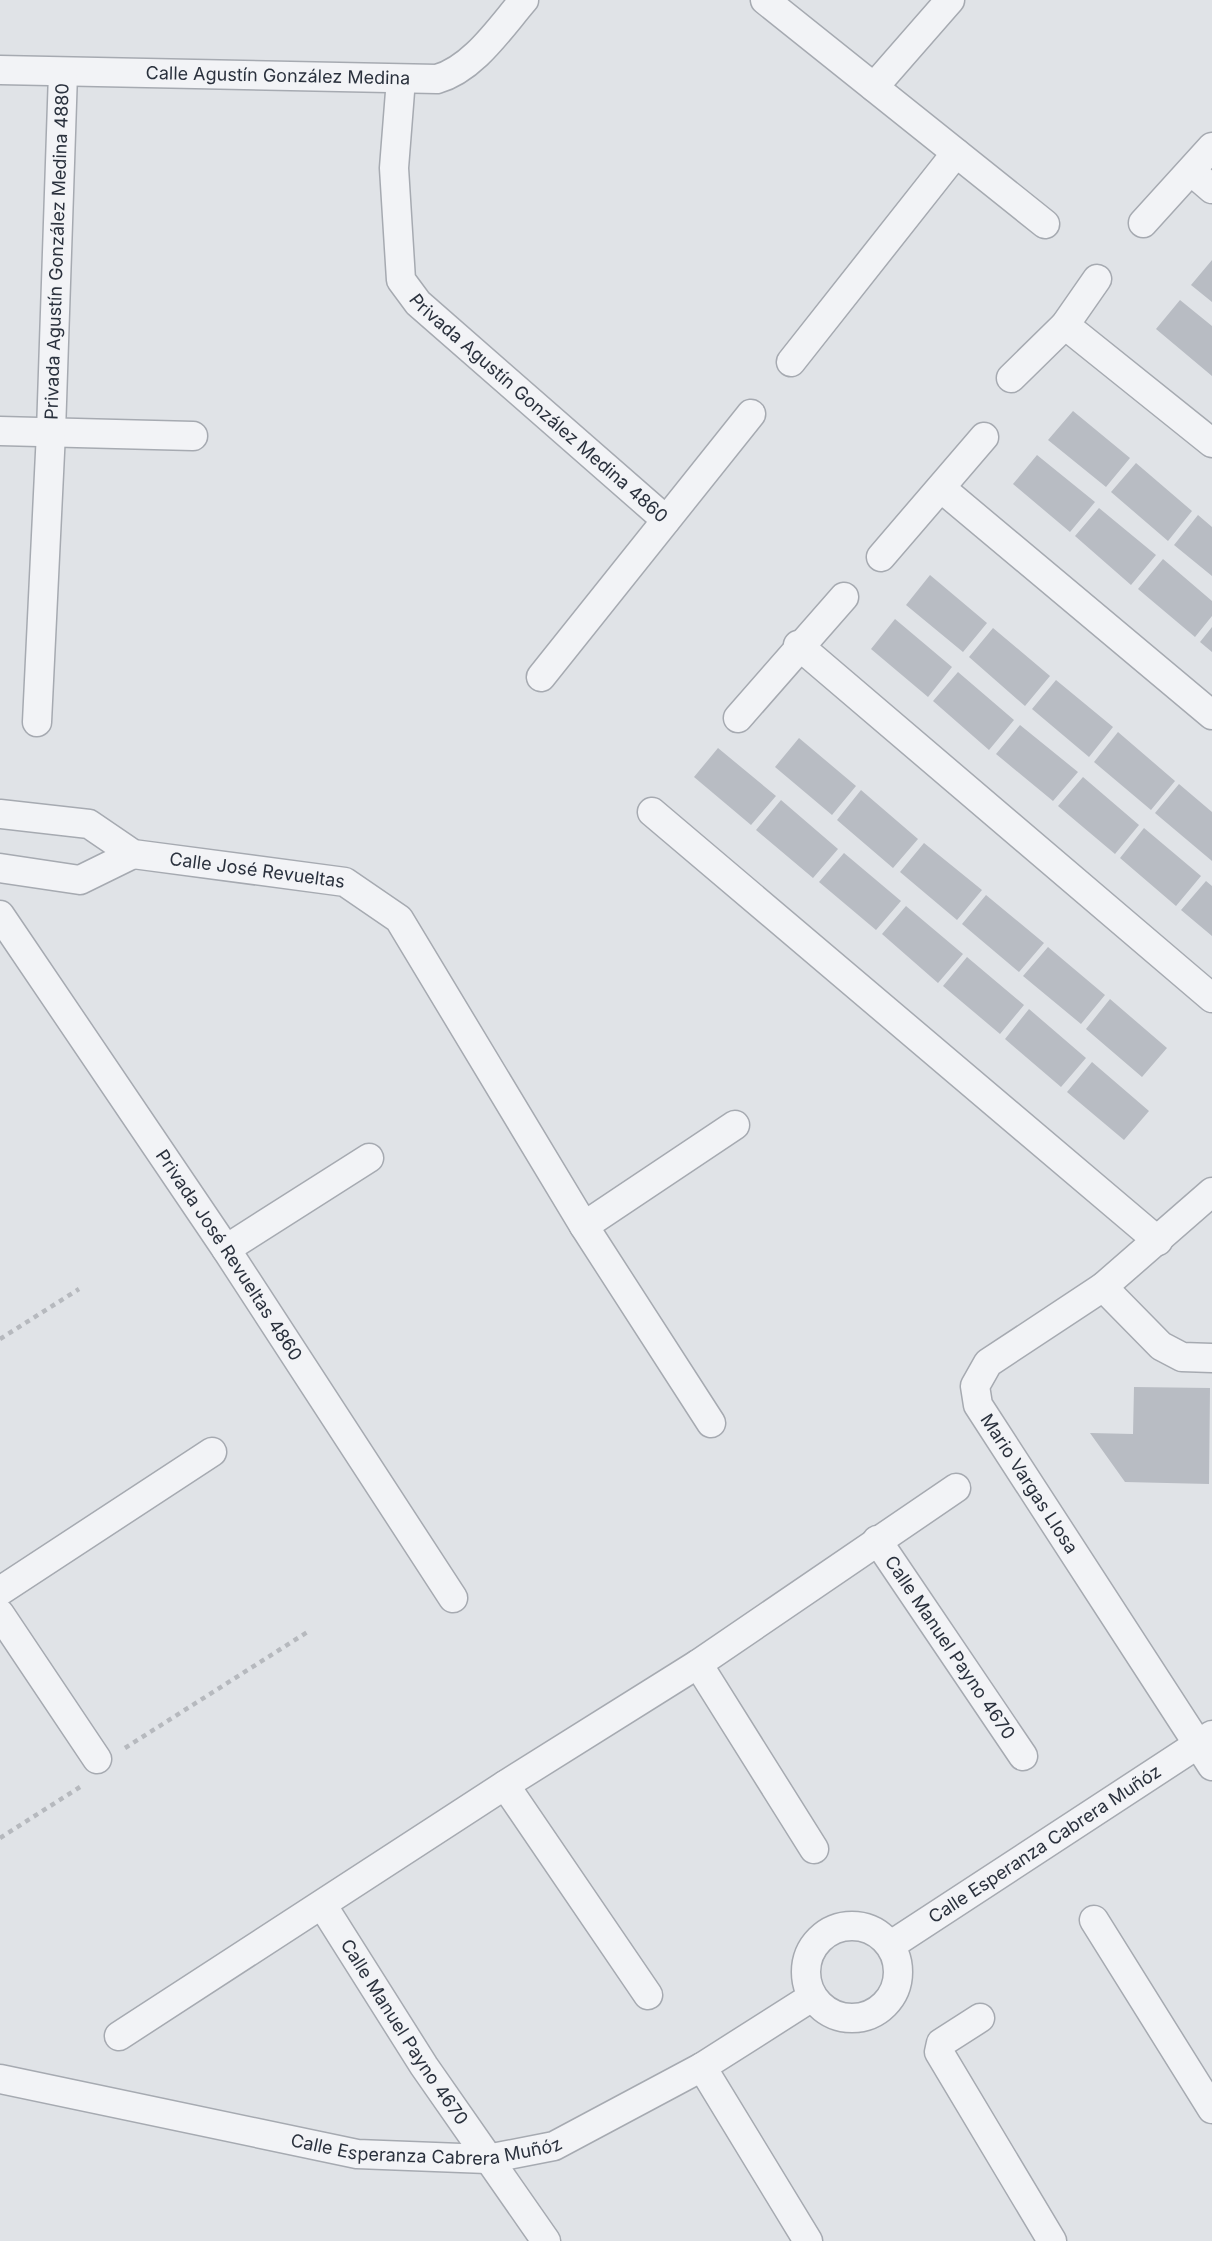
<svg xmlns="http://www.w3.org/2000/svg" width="1212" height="2241" viewBox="0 0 1212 2241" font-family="Inter,sans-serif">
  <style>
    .building { fill: #b8bcc3 }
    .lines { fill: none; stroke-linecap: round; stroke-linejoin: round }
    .minor-casing { stroke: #a6aab1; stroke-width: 31 }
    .path { stroke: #b6b9be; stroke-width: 4.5; stroke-dasharray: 5 5; stroke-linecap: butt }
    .minor { stroke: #f2f3f6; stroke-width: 28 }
    .labels { text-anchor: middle; stroke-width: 7; stroke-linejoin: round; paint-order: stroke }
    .street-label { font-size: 18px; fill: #2a313d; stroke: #eff2f5 }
  </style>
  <rect width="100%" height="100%" fill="#e0e3e7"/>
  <!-- building -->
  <path class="building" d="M1212 260V302L1191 285Z
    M1180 300 1212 326V376L1156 329Z
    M1073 411 1130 458 1106 487 1048 440Z
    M1037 455 1095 502 1070 532 1013 484Z
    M1136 463 1192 511 1168 541 1111 492Z
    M1099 508 1156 555 1131 585 1075 536Z
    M1198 515 1212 527V576L1174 545Z
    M1163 559 1212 601V616L1195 637 1138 589Z
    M930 575 987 623 963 652 906 605Z
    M895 619 952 667 928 697 871 649Z
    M1212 627V652L1200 642Z
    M993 628 1050 676 1025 706 969 657Z
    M958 672 1014 720 989 750 933 701Z
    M1056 680 1113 727 1089 757 1032 709Z
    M1020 725 1078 772 1053 801 996 754Z
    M1118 732 1175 781 1151 810 1094 762Z
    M799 738 856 786 832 815 775 767Z
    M718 748 776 796 751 825 694 777Z
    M1083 777 1139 825 1115 854 1058 806Z
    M1179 784 1212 812V861L1155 813Z
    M861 790 918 839 893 868 837 820Z
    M781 800 838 849 813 878 756 830Z
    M1144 828 1201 876 1176 906 1120 858Z
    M924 843 982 890 957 920 900 872Z
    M844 853 901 901 876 930 819 882Z
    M1206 881 1212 886V936L1181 910Z
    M986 895 1044 943 1019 972 962 924Z
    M906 906 963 954 938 983 882 934Z
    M1048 947 1105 995 1081 1024 1023 976Z
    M967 957 1024 1005 1000 1034 943 986Z
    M1110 999 1167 1048 1142 1077 1086 1029Z
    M1029 1009 1086 1058 1061 1087 1005 1039Z
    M1092 1062 1149 1111 1124 1140 1067 1092Z
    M1134 1387 1210 1388 1209 1484 1125 1482 1090 1433 1133 1434Z"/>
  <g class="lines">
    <defs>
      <g id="minor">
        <path d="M765 0 1045 224"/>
        <path id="s1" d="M0 70 437 79C473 69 500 28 524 0"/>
        <path id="s2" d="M401 79 394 168 401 280 418 303 666 520"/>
        <path d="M874 87 950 0"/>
        <path d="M1191 171 1212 189"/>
        <path d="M1143 223 1212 147"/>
        <path d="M1065 325 1212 443"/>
        <path d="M791 362 956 153"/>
        <path d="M1011 378 1065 325 1097 279"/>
        <path d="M0 431 193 436"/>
        <path d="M941 488 1212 715"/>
        <path d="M881 557 984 437"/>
        <path d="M798 645 1212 998"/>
        <path d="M541 677 751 414"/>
        <path d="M738 718 844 597"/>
        <path id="s3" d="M37 722 51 432 63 73"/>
        <path d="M652 812 1158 1241"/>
        <path id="s4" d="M0 814 89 824 133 854 345 882 399 919 584 1226 711 1423"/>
        <path d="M0 868 80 880 133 854"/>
        <path id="s5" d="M0 915 226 1249 453 1598"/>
        <path id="s6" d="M1212 1192 1103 1287 988 1363 975 1386 978 1405 1212 1766"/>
        <path d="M584 1226 735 1125"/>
        <path d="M226 1249 369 1158"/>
        <path d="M1103 1287 1161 1346 1182 1357 1212 1358"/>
        <path id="s7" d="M877 1540 1023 1756"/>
        <path d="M0 1591 212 1452"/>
        <path d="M0 1614 97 1759"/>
        <path d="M698 1664 814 1849"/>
        <path d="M505 1785 648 1995"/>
        <path id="s8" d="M323 1906 424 2066 546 2241"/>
        <path d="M1094 1920 1212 2109"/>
        <circle cx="852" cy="1972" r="46"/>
        <path id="s9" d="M891 1945 1212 1735"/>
        <path d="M980 2018 941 2043 939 2052 1052 2241"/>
        <path d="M119 2036 505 1785 698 1664 956 1488"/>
        <path d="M702 2067 808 2241"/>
        <path id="s10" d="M0 2079 357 2154 487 2159 554 2146 702 2067 812 1997"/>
      </g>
    </defs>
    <!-- minor casing -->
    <use href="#minor" class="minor-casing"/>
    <!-- path -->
    <path class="path" d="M0 1339 79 1289
      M125 1748 309 1631
      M0 1838 80 1787"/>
    <!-- minor -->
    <use href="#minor" class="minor"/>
  </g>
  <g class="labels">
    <!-- street labels -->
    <g class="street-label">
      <text dy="6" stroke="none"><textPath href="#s1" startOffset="278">Calle Agustín González Medina</textPath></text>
      <text dy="6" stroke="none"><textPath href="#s3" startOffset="471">Privada Agustín González Medina 4880</textPath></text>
      <text dy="6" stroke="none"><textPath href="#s2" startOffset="390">Privada Agustín González Medina 4860</textPath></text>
      <text dy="6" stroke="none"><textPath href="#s4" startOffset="268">Calle José Revueltas</textPath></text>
      <text dy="6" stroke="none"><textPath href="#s5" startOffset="410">Privada José Revueltas 4860</textPath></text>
      <text dy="6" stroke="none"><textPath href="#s6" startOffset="422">Mario Vargas Llosa</textPath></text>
      <text dy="6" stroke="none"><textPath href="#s7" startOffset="130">Calle Manuel Payno 4670</textPath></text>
      <text dy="6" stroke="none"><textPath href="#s9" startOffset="184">Calle Esperanza Cabrera Muñóz</textPath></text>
      <text dy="6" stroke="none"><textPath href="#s8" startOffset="150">Calle Manuel Payno 4670</textPath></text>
      <text dy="6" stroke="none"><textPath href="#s10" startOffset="434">Calle Esperanza Cabrera Muñóz</textPath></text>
    </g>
  </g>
</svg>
